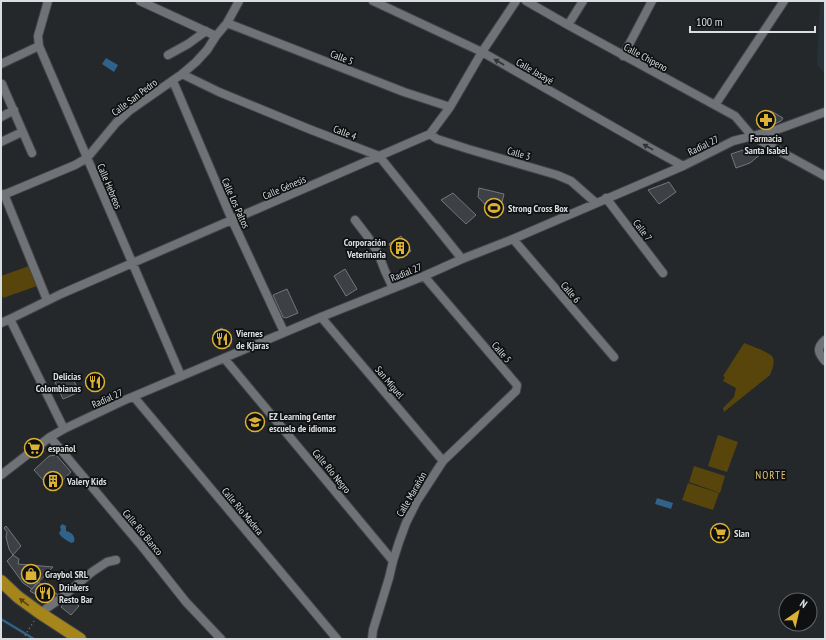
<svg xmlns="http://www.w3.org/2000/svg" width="826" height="640" viewBox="0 0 826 640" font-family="'PT Sans Narrow',sans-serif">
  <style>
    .built { fill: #283139 }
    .green { fill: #58450c }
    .water { fill: #30628a }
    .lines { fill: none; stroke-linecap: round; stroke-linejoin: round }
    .stream { stroke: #30628a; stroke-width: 2.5 }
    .building { fill: #3d4145; stroke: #73777c }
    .minor-casing { stroke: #434649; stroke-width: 10 }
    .highway-casing { stroke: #434649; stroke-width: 14 }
    .path { stroke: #737779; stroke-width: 1.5; stroke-dasharray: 1 3; stroke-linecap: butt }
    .minor { stroke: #6f7377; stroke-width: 8 }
    .highway { stroke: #a6851a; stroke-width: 12 }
    .oneway { fill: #313335 }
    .oneway2 { fill: #534516 }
    .labels { text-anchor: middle; stroke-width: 3.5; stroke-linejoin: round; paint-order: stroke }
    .street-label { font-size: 10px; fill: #dbdee0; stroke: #0f1012 }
    .poi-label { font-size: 10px; font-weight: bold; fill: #dbdee0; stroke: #0f1012; text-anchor: start }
    .neighbourhood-label { font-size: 11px; letter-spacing: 1px; fill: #dfc377; stroke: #0f1012 }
  </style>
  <rect width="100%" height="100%" fill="#24282b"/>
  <!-- built -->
  <path class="built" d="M820 1H825V74L817 64Z"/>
  <!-- green -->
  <path class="green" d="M29 266 37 286 3 298 1 293V276Z
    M744 343C751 346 767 351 772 356 776 361 772 370 770 375L724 412 723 408 734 397 736 388 723 381 725 377 723 376Z
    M718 435 738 442 727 472 708 466Z
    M694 466 725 476 720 493 689 482Z
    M688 483 719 493 713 510 682 500Z"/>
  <!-- water -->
  <path class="water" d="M106 58 118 65 114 72 102 64Z
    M657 498 673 503 671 509 655 504Z
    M62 524 66 526V531C71 532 76 536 74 542L71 543C67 540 61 538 59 533L61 530 60 527Z"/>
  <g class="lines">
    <!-- stream -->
    <path class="stream" d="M1 619 34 639"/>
  </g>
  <!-- building -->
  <path class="building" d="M771 111 783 118 781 121 770 126 763 122Z
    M749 148H753L763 152 750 163 736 168 731 154Z
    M669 182 676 192 659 204 648 190Z
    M479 188 504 194 498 218 478 197Z
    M453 193 476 215 466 224 441 200Z
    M401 236 411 251 398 259 389 244Z
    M345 269 357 289 346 296 334 276Z
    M287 289 298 313 286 318 283 317 273 295Z
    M222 328 230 346 222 349 214 332Z
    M71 374 79 392 63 399 55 382Z
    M56 455 71 472 52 490 34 470 49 456Z
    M6 526 21 546 13 555 9 549 6 537 7 532 4 528Z
    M13 555 19 559 18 564 53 567 32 589 23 583 7 561Z
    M38 582 60 596 50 603 30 591Z
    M69 597 79 606 71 615 61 607Z"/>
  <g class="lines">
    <defs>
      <path id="minor" d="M48 1 38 36 39 46 181 376
        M140 1 216 36
        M373 1 482 52 652 149 683 166
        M526 1 568 25 735 116 752 136 825 176
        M227 23 404 92 450 107
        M568 25 583 1
        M168 55 188 44 206 31
        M623 56 652 1
        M1 64 39 46
        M182 74 219 92 309 129 379 156 462 259
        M173 81 232 220 284 332
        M2 84 32 153
        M715 105 784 1
        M1 117 14 110
        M430 134 437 139 468 149 557 175 571 181 596 203
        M1 142 22 132
        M4 194 47 300
        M1 196 75 165 87 158 116 123 129 111 182 74 196 62 207 50 216 36 227 23 239 1
        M606 198 663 273
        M355 220 368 237 378 253 385 271 393 288
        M513 239 614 357
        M321 317 443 461
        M10 319 64 429
        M1 323 10 319 61 294 430 134 450 107 482 52 516 1
        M825 340C816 348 818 353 825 361
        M224 358 393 561
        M134 397 337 639
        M50 437 144 549 186 602 221 639
        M1 475 50 437 64 429 125 400 321 317 424 276 462 259 513 239 683 166 733 141 776 130 825 112
        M40 613 60 599 92 572 107 562 116 560
        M372 639 373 630 389 578 393 561 399 542 406 523 417 501 443 461 516 391 517 385 424 276"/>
      <path id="highway" d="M1 581 18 597 40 613 80 639"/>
    </defs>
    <!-- minor casing -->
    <use href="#minor" class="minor-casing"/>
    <!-- highway casing -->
    <use href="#highway" class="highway-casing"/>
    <!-- path -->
    <path class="path" d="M23 639 34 621"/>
    <!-- minor -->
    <use href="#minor" class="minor"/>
    <!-- highway -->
    <use href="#highway" class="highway"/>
  </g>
  <!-- one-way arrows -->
  <defs><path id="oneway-solid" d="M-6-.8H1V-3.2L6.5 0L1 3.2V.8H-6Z"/></defs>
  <g class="oneway">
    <use href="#oneway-solid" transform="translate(499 62) rotate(-150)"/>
    <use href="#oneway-solid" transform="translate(648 147) rotate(-151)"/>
  </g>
  <use class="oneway2" href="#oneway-solid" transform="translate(24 602) rotate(-143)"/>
  <!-- icons -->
  <defs>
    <symbol id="pharmacy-ring" viewBox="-11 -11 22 22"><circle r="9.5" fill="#0f1012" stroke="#dbb233" stroke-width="1.5"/><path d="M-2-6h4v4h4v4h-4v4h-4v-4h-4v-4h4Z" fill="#dbb233"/></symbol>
    <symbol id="stadium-ring" viewBox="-11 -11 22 22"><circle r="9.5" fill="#0f1012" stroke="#dbb233" stroke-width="1.5"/><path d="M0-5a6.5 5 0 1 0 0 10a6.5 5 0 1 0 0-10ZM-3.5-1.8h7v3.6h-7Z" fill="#dbb233"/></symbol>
    <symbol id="building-ring" viewBox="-11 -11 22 22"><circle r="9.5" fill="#0f1012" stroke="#dbb233" stroke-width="1.5"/><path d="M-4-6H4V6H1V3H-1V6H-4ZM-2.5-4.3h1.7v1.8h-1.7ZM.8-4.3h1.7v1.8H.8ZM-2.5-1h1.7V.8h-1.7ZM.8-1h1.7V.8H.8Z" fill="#dbb233"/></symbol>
    <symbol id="restaurant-ring" viewBox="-11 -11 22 22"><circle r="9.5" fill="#0f1012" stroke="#dbb233" stroke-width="1.5"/><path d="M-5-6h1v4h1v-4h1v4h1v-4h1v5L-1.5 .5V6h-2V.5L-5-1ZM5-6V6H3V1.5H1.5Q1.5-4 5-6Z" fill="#dbb233"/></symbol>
    <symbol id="school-ring" viewBox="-11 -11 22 22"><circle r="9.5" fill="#0f1012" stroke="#dbb233" stroke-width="1.5"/><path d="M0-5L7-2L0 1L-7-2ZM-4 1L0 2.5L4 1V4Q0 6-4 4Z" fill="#dbb233"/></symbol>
    <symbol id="supermarket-ring" viewBox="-11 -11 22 22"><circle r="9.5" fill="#0f1012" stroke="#dbb233" stroke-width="1.5"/><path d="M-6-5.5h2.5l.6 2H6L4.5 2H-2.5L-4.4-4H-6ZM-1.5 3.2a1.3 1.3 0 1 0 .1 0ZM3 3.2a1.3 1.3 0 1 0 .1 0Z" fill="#dbb233"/></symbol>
    <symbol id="shop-ring" viewBox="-11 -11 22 22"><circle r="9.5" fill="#0f1012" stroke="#dbb233" stroke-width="1.5"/><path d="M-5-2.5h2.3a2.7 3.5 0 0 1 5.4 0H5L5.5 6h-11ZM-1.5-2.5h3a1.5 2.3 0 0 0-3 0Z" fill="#dbb233"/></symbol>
  </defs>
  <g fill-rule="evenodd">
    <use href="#pharmacy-ring" x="755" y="109" width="22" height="22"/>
    <use href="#stadium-ring" x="483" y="197" width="22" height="22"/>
    <use href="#building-ring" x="389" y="237" width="22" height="22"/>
    <use href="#restaurant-ring" x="211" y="328" width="22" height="22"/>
    <use href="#restaurant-ring" x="84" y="371" width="22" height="22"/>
    <use href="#school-ring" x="244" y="411" width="22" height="22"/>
    <use href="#supermarket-ring" x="23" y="437" width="22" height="22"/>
    <use href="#building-ring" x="42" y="470" width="22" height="22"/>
    <use href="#supermarket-ring" x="709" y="522" width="22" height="22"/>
    <use href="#shop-ring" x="20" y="563" width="22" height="22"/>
    <use href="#restaurant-ring" x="34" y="582" width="22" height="22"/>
  </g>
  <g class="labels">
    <!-- street labels -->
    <g class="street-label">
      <text transform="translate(342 57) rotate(21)" y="4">Calle 5</text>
      <text transform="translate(646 57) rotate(28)" y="4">Calle Chipeno</text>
      <text transform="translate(535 71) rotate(30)" y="4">Calle Jasayé</text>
      <text transform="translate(134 97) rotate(-37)" y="4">Calle San Pedro</text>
      <text transform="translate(345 132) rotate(21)" y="4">Calle 4</text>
      <text transform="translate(703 145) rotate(-26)" y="4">Radial 27</text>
      <text transform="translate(519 153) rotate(16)" y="4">Calle 3</text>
      <text transform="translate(110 186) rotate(67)" y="4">Calle Hebreos</text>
      <text transform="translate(284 187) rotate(-23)" y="4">Calle Génesis</text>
      <text transform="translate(236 203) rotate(66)" y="4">Calle Los Paltos</text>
      <text transform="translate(643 230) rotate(53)" y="4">Calle 7</text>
      <text transform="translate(406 272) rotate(-22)" y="4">Radial 27</text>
      <text transform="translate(571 292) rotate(49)" y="4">Calle 6</text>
      <text transform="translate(502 352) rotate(49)" y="4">Calle 5</text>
      <text transform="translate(390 382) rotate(50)" y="4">San Miguel</text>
      <text transform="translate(107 398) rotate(-24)" y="4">Radial 27</text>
      <text transform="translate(332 471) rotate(50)" y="4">Calle Río Negro</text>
      <text transform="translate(411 494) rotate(-60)" y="4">Calle Marañón</text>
      <text transform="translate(243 511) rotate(50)" y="4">Calle Río Madera</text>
      <text transform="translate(143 532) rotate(50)" y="4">Calle Río Blanco</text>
    </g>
    <!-- poi labels -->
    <g class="poi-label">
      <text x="766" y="142" text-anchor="middle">Farmacia<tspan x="766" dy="12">Santa Isabel</tspan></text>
      <text x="508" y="212">Strong Cross Box</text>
      <text x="386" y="246" text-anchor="end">Corporación<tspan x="386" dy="12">Veterinaria</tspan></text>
      <text x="236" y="337">Viernes<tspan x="236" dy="12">de Kjaras</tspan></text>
      <text x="81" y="380" text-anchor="end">Delicias<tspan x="81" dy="12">Colombianas</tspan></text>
      <text x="269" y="420">EZ Learning Center<tspan x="269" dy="12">escuela de idiomas</tspan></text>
      <text x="48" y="452">español</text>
      <text x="67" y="485">Valery Kids</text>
      <text x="734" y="537">Slan</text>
      <text x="45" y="578">Graybol SRL</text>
      <text x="59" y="591">Drinkers<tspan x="59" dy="12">Resto Bar</tspan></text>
    </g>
    <!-- neighbourhood labels -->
    <g class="neighbourhood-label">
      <text x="771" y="479">NORTE</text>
    </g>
  </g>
  <!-- border -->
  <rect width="826" height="640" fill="none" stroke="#dbdee0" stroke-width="4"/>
  <!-- north arrow -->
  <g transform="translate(798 612) rotate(34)"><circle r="19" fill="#0f1012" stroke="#616264"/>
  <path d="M0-3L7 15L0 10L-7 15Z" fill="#dbb233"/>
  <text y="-6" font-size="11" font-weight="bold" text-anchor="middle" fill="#dbdee0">N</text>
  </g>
  <!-- scale -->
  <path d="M690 26v6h125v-6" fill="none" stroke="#dbdee0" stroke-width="2"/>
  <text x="696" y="26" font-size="12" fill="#dbdee0" stroke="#0f1012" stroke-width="3" paint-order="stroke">100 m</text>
</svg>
